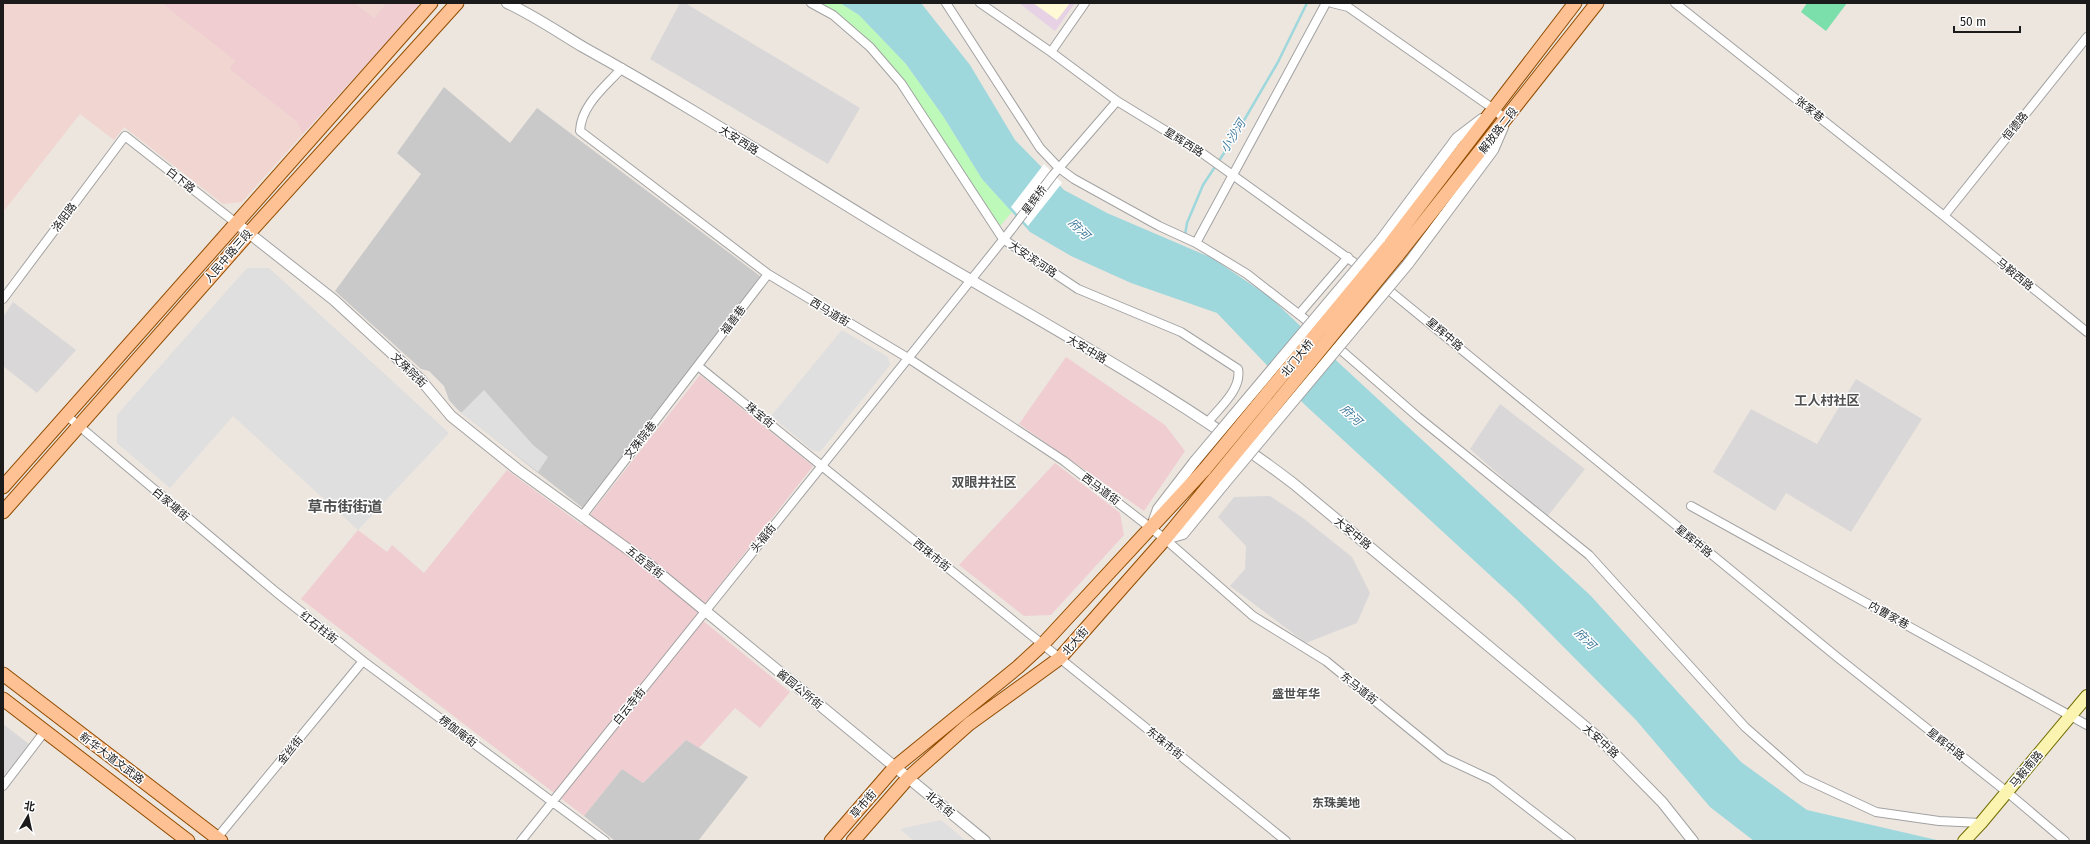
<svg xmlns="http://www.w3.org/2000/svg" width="2090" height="844" viewBox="0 0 2090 844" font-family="'Fira Sans','Noto Sans SC',sans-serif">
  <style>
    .residential { fill: #d9d7d8 }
    .commercial { fill: #efcdd1 }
    .industrial { fill: #e6d1e5 }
    .education { fill: #fff9d6 }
    .religious { fill: #c9c9c9 }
    .military { fill: #f0d5d1 }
    .park { fill: #bdfab9 }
    .pitch { fill: #7adfaa }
    .parking { fill: #dfdfdf }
    .water { fill: #9ed7dc }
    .pier { fill: #fff }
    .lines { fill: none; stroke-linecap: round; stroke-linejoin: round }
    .stream { stroke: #9ed7dc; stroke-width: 2.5 }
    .minor-casing { stroke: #a2a2a2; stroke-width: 10 }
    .tertiary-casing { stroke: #a2a2a2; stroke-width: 12 }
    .secondary-casing { stroke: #716d02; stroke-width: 14 }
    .primary-casing { stroke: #914c00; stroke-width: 15 }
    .minor { stroke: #fff; stroke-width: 8 }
    .tertiary { stroke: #fff; stroke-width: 10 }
    .secondary { stroke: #fbf4b0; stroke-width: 12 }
    .primary { stroke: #fec193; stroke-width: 13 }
    .tertiary-bridge-casing { stroke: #a2a2a2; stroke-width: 12; stroke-linecap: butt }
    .primary-bridge-casing { stroke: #914c00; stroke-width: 15; stroke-linecap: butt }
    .tertiary-bridge { stroke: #fff; stroke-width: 10 }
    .primary-bridge { stroke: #fec193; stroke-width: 13 }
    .labels { text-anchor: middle; stroke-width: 3; stroke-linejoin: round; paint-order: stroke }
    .street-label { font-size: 11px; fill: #1b1b1b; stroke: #fff }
    .water-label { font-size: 12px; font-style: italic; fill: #417b9c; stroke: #fff }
    .neighbourhood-label { font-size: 12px; font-weight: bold; fill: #4e4e4e; stroke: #fff }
    .quarter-label { font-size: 13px; font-weight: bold; fill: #4e4e4e; stroke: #fff }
    .district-label { font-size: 15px; font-weight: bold; fill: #4e4e4e; stroke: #fff }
  </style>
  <rect width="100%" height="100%" fill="#ede6df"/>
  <!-- residential -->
  <path class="residential" d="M680 3H685L860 108 828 164 650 59Z
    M13 302 76 350 37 393 3 366V317Z
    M1856 379 1922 419 1851 532 1786 493 1775 511 1713 472 1751 409 1817 444Z
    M1500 404 1585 469 1547 517 1470 449Z
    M1270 496 1303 518 1352 557 1370 593 1357 623 1306 643 1230 586 1245 569 1246 546 1218 517 1234 497Z
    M3 724 29 744 3 779Z"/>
  <!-- commercial -->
  <path class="commercial" d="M161 3H355L374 18 386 3H418V8L303 134 294 125 297 122 229 69 235 61Z
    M1066 357 1165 425 1185 451 1144 511 1019 424Z
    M700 375 813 466 696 615 790 692 760 728 735 708 699 748 686 740 643 783 622 769 584 816 301 599 358 530 387 552 392 545 424 573 507 470 582 525Z
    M1055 463 1120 513 1124 535 1051 615 1024 616 959 565Z"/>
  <!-- industrial -->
  <path class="industrial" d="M1019 3H1075L1055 31Z"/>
  <!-- education -->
  <path class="education" d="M1033 3H1070L1057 20Z"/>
  <!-- religious -->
  <path class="religious" d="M444 87 510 143 537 108 760 276 645 431 584 509 458 410 449 400 444 386 429 371 421 369 335 291 421 174 397 153Z
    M686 740 748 777 698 841H615L584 816 622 769 643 783Z"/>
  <!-- military -->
  <path class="military" d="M3 3H161L236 61 229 69 297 122 303 134 242 202 223 204 124 127 114 140 80 114 3 212Z
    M355 3H386L374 18Z"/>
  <!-- park -->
  <path class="park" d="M816 3H840L859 15 906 64 943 116 982 179 1012 212 1000 226 902 79Z"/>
  <!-- pitch -->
  <path class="pitch" d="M1807 3H1847L1826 31 1801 12Z"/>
  <!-- parking -->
  <path class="parking" d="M247 268H269L449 433 358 530 233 416 170 488 117 443V415Z
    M842 330 888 357 890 365 820 452 812 450 771 416Z
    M484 390 533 445 548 457 538 472 461 413Z
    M941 820 966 841H914L900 829Z"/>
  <!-- water -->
  <path class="water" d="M840 3H921L970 65 1015 140 1064 190 1107 213 1212 258 1270 297 1340 364 1591 596 1741 762 1807 810 1941 841H1754L1710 807 1636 720 1517 600 1304 404 1217 313 1131 283 1071 256 1030 232 982 179 943 116 906 64 859 15Z"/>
  <!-- pier -->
  <path class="pier" d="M1044 164 1062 183 1028 226 1011 207Z"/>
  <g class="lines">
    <!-- stream -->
    <path class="stream" d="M1185 235 1187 223 1203 185 1232 141 1278 62 1307 3"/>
    <defs>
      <path id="minor" d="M811 3 833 15 870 47 901 83 1003 239 1078 289 1181 332 1238 369C1242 389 1220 407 1208 422
        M946 3 1040 148 1059 168 1074 179 1159 226 1196 243 1247 274 1315 327
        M980 3 1051 52 1117 101 1202 153 1363 269
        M1332 3 1348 7 1495 110 1506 120
        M1675 3 1944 216 2087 332
        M1051 52 1085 3
        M622 68C606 86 581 105 580 131L768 274 908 358 1064 461 1165 539 1253 616 1326 661 1445 758 1492 780 1571 841
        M1944 216 2087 37
        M1196 243 1326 3
        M1374 278 1837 657 2007 792 2065 841
        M3 299 125 136 236 223
        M1300 313 1348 257
        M1334 344 1418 417 1589 555 1745 727 1803 778 1876 812 1939 821 1981 823
        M698 366 1286 841
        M66 415 276 592 363 661 605 841
        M1691 506 2087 725
        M583 515 768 274
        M3 786 45 731
        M217 838 363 661
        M521 841 1011 230 1053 175 1117 101"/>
      <path id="tertiary" d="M507 3C533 15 558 32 583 47 686 104 785 168 885 229 1022 313 1166 386 1294 484L1599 738 1662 802 1693 841
        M236 223 334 300 421 380 451 416 517 469 647 563 985 841
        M1380 241 1457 138 1482 119
        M1408 264 1493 150 1503 127
        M1153 523 1158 509 1195 461
        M1165 539 1183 534 1224 484"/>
      <path id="secondary" d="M1964 841 1981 823 2087 696"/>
      <path id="primary" d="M1388 247 1575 3
        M1397 256 1597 3
        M3 487 431 3
        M3 512 249 233 457 3
        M3 674 221 841
        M3 699 188 841
        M831 841 895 767 1018 667 1043 644 1205 469
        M853 841 908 778 969 724 1060 658 1165 539 1216 477"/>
    </defs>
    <!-- minor casing -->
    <use href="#minor" class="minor-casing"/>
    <!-- tertiary casing -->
    <use href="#tertiary" class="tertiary-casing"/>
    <!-- secondary casing -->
    <use href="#secondary" class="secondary-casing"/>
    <!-- primary casing -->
    <use href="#primary" class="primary-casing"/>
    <!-- minor -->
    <use href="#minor" class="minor"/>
    <!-- tertiary -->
    <use href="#tertiary" class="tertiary"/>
    <!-- secondary -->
    <use href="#secondary" class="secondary"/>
    <!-- primary -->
    <use href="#primary" class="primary"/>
    <defs>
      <path id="tertiary-bridge" d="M1195 461 1380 241
        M1224 484 1408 264"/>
      <path id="primary-bridge" d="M1205 469 1388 247
        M1216 477 1397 256"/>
    </defs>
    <!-- tertiary-bridge casing -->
    <use href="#tertiary-bridge" class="tertiary-bridge-casing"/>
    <!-- primary-bridge casing -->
    <use href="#primary-bridge" class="primary-bridge-casing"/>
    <!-- tertiary-bridge -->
    <use href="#tertiary-bridge" class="tertiary-bridge"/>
    <!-- primary-bridge -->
    <use href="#primary-bridge" class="primary-bridge"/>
  </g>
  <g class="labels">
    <!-- street labels -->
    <g class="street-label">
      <text transform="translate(1810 109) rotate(38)" y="4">张家巷</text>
      <text transform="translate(2015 126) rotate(-51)" y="4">恒德路</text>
      <text transform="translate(1498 130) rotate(-52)" y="4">解放路二段</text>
      <text transform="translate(739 140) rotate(32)" y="4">大安西路</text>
      <text transform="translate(1184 142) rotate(32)" y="4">星辉西路</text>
      <text transform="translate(181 180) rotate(38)" y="4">白下路</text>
      <text transform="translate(1034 200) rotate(-53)" y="4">星辉桥</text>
      <text transform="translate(64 217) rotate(-53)" y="4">洛阳路</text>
      <text transform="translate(228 256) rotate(-49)" y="4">人民中路三段</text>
      <text transform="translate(1033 259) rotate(34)" y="4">大安滨河路</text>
      <text transform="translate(2015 274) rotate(39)" y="4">马鞍西路</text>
      <text transform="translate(830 312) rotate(31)" y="4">西马道街</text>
      <text transform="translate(733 320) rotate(-53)" y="4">福善巷</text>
      <text transform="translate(1445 334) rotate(40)" y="4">星辉中路</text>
      <text transform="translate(1087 349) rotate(30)" y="4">大安中路</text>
      <text transform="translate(1297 358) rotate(-51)" y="4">北门大桥</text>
      <text transform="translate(409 370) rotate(44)" y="4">文殊院街</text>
      <text transform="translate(760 415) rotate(39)" y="4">珠宝街</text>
      <text transform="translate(640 440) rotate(-52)" y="4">文殊院巷</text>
      <text transform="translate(1101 489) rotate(37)" y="4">西马道街</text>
      <text transform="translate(171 504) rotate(40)" y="4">白家塘街</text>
      <text transform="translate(1353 533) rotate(39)" y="4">大安中路</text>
      <text transform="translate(763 538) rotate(-51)" y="4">头福街</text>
      <text transform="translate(1694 541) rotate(39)" y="4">星辉中路</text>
      <text transform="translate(932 555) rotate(39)" y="4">西珠市街</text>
      <text transform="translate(645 562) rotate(38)" y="4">五岳宫街</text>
      <text transform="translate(1889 615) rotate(29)" y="4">内曹家巷</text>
      <text transform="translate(319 627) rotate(38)" y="4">红石柱街</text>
      <text transform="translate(1075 641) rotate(-49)" y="4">北大街</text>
      <text transform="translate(1359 688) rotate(39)" y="4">东马道街</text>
      <text transform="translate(800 689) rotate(39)" y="4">酱园公所街</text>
      <text transform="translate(629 706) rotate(-51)" y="4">白云寺街</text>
      <text transform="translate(458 731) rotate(37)" y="4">楞伽庵街</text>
      <text transform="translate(1601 741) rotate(42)" y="4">大安中路</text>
      <text transform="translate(1165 743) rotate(39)" y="4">东珠市街</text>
      <text transform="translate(1946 744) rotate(38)" y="4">星辉中路</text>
      <text transform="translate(290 750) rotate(-51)" y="4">金丝街</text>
      <text transform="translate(112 758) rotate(37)" y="4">新华大道文武路</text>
      <text transform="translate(2026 769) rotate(-50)" y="4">马鞍南路</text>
      <text transform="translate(863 804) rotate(-49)" y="4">草市街</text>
      <text transform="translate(940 804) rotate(40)" y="4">北东街</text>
    </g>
    <!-- water labels -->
    <g class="water-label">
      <text transform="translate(1233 136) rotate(-58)" y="4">小沙河</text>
      <text transform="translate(1079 229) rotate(45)" y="4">府河</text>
      <text transform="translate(1351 415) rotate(43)" y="4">府河</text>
      <text transform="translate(1585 639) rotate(45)" y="4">府河</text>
    </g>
    <!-- neighbourhood labels -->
    <g class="neighbourhood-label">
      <text x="1296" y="698">盛世年华</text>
      <text x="1336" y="807">东珠美地</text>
    </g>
    <!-- quarter labels -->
    <g class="quarter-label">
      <text x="1827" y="405">工人村社区</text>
      <text x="984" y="487">双眼井社区</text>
    </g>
    <!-- district labels -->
    <g class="district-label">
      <text x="345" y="512">草市街街道</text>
    </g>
  </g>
  <!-- border -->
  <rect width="2090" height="844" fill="none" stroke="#1b1b1b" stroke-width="8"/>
  <!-- north arrow -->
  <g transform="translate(28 816) rotate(9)" stroke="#ffffff" stroke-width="3" paint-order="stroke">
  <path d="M0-3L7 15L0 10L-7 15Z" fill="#1b1b1b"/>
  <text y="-6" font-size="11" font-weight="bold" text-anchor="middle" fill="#1b1b1b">北</text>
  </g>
  <!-- scale -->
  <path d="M1954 26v6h66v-6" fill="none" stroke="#1b1b1b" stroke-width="2"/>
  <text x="1960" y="26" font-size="12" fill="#1b1b1b" stroke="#ffffff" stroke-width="3" paint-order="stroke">50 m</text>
</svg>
